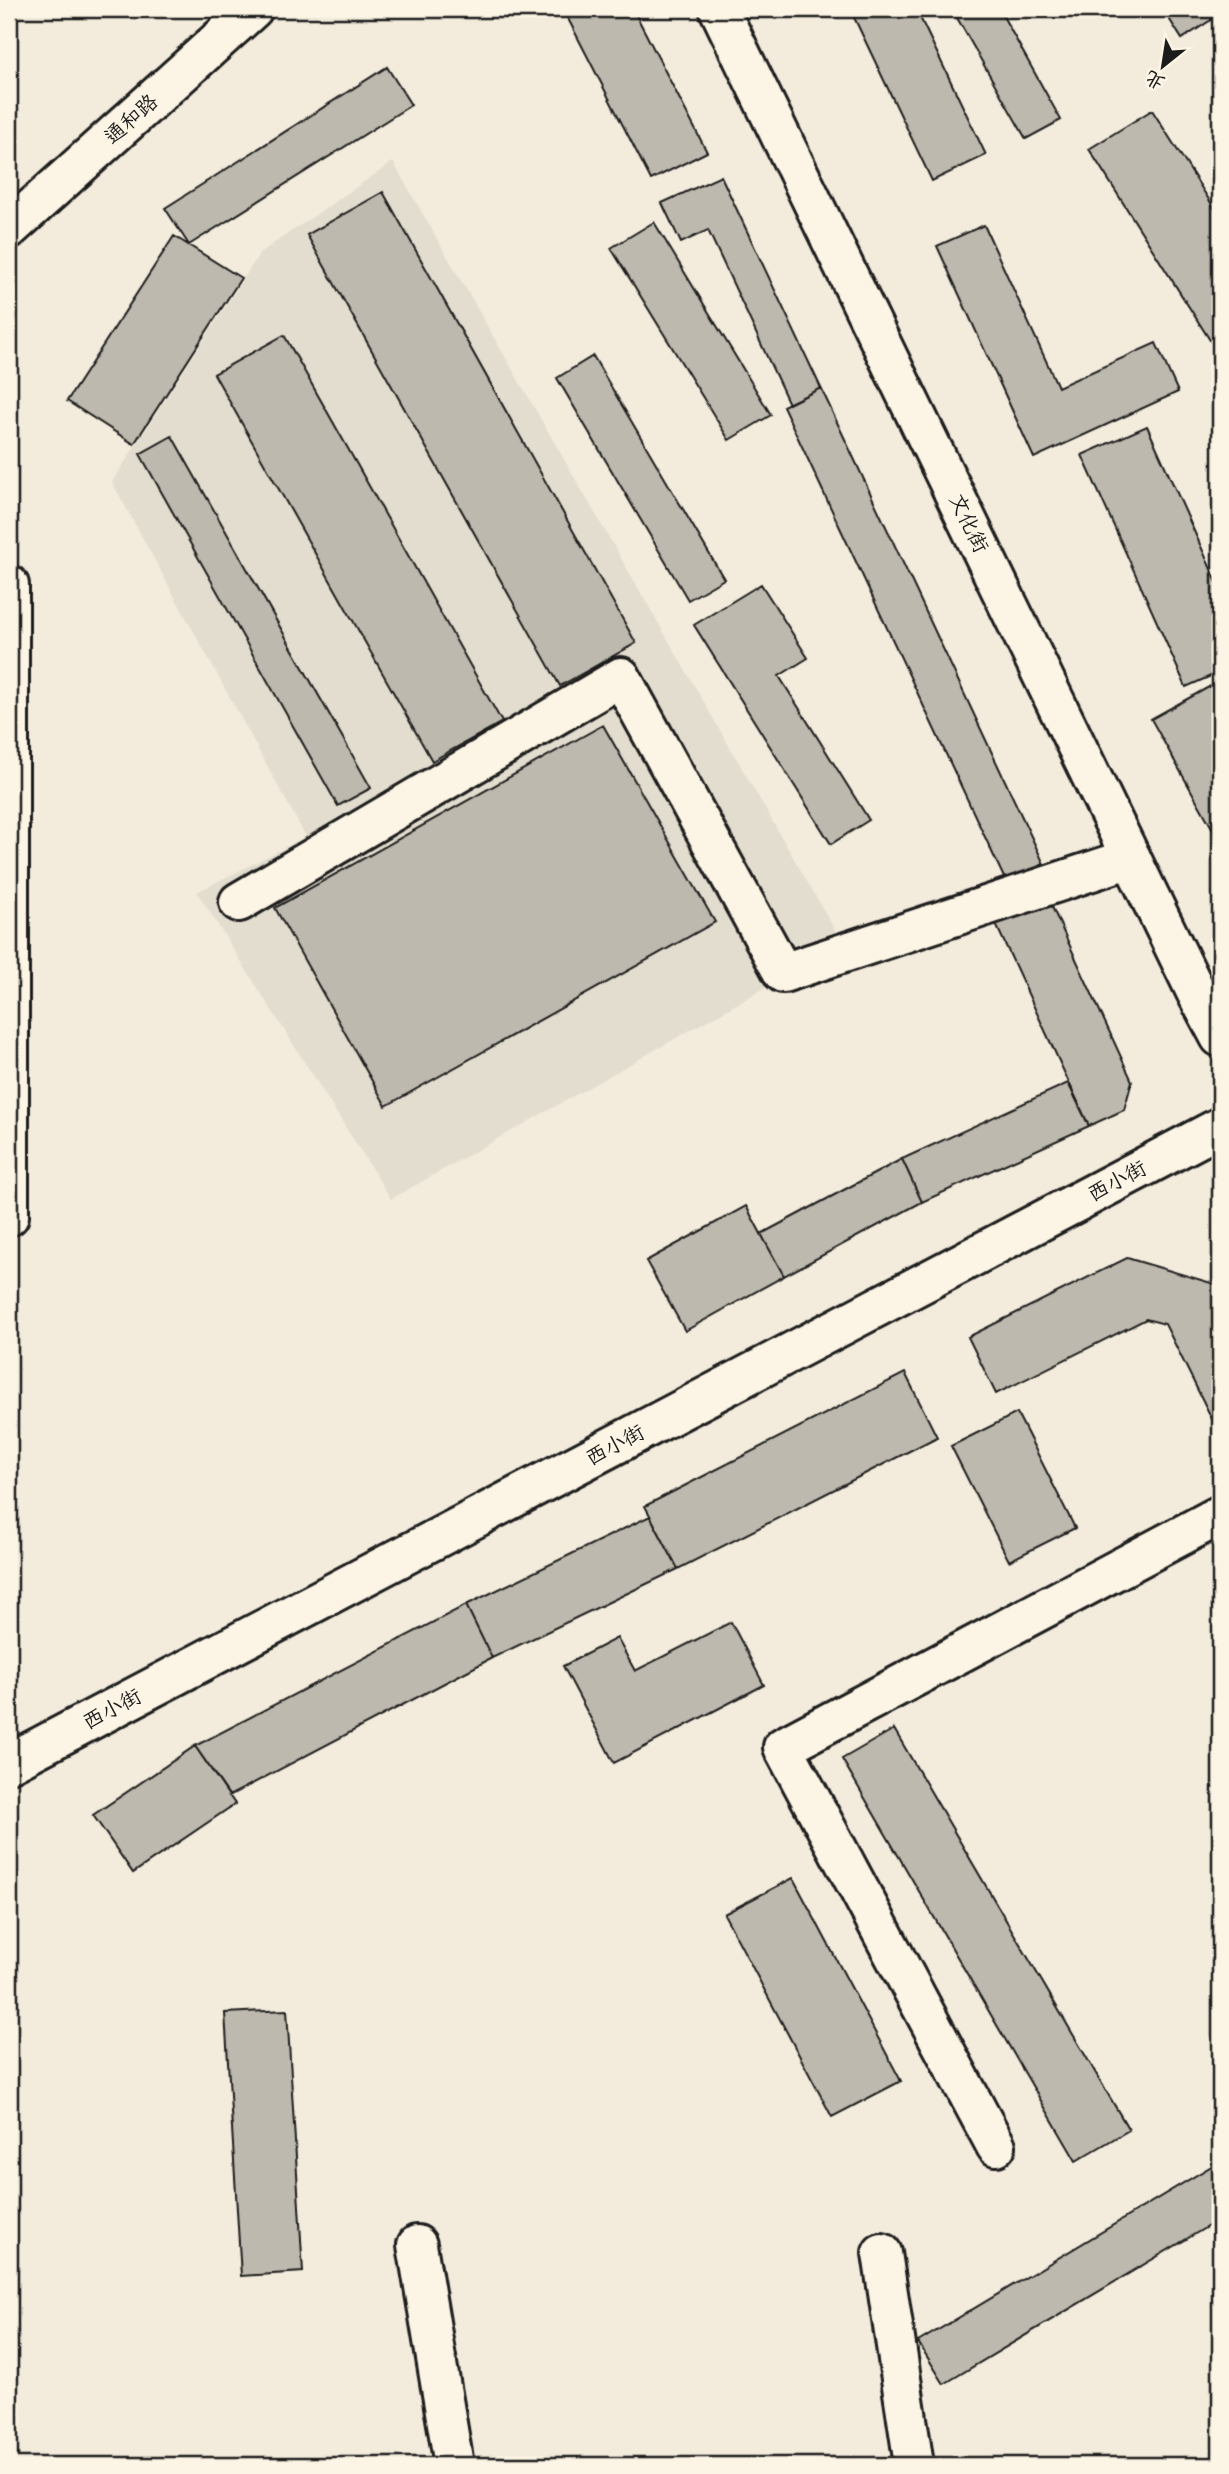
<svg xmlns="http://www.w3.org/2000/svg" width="1229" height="2474" viewBox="0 0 1229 2474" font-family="Mali,'LXGW WenKai TC',sans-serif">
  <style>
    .built { fill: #e3ddcf }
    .building { fill: #beb9ae; stroke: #1c1c1c; stroke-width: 2 }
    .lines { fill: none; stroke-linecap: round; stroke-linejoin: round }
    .minor-casing { stroke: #1c1c1c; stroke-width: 44 }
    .major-casing { stroke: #1c1c1c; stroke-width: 44 }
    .minor { stroke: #fcf5e5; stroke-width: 38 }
    .major { stroke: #fcf5e5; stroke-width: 38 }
    .labels { text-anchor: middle; stroke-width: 6; stroke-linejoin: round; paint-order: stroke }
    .street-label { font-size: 21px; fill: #1c1c1c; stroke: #fcf5e5 }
  </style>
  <rect width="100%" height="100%" fill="#f3ecdd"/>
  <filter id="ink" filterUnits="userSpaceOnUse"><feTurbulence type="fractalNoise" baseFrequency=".0143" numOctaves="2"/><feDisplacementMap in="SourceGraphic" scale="14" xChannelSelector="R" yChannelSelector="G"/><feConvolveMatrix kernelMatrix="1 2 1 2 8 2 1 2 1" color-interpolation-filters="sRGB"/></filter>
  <g filter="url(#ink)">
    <!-- built -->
    <path class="built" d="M393 162 843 944 391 1199 197 892 306 837 112 482 260 253Z"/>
    <!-- building -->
    <path class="building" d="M563 9H633L707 152 651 180Z
      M850 9H916L986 155 932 181Z
      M952 9H999L1061 120 1026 139Z
      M1163 9H1220V14L1182 39Z
      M387 67 411 105 189 245 165 208Z
      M1152 110 1220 217V356L1089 149Z
      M721 176 821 388 789 404 708 230 681 243 662 203Z
      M383 192 636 643 560 686 307 235Z
      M654 222 771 415 729 440 611 248Z
      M984 225 1058 387 1156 343 1178 392 1034 458 937 246Z
      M174 236 241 278 134 444 67 401Z
      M284 335 502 722 432 761 214 374Z
      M593 356 724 579 688 600 557 378Z
      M821 388 1044 864 1006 882 783 406Z
      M1147 426 1220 589V672L1186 687 1082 455Z
      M172 436 371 788 338 806 140 454Z
      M761 584 808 658 779 676 869 820 831 844 694 625Z
      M1218 682 1220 687V842L1151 719Z
      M603 725 715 922 386 1106 275 908Z
      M1047 896 1132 1081 1124 1110 1089 1126 994 920Z
      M1068 1083 1089 1126 922 1202 902 1159Z
      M902 1159 922 1202 784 1276 761 1234Z
      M746 1206 784 1276 685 1331 646 1261Z
      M1127 1258 1218 1285 1220 1291V1435L1165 1324 1146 1319 996 1394 968 1337Z
      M905 1373 937 1437 678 1569 645 1506Z
      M1017 1413 1075 1528 1009 1561 951 1446Z
      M650 1516 678 1569 492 1658 466 1605Z
      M466 1605 492 1658 229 1796 195 1746Z
      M731 1622 764 1685 614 1763 563 1666 617 1638 635 1671Z
      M894 1729 1129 2130 1076 2161 842 1759Z
      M195 1746 235 1804 133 1873 93 1815Z
      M793 1878 901 2081 832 2117 724 1914Z
      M287 2010 303 2272 241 2276 225 2013Z
      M1220 2161V2219L944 2384 918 2342Z"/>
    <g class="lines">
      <defs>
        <path id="minor" d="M9 229 253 9
          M239 902 621 677 783 973 1131 858
          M9 1763 1220 1127
          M996 2146 783 1747 1220 1515
          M417 2245 454 2465
          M882 2253 914 2465"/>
        <path id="major" d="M719 9 1196 992 1220 1037
          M9 585V1216"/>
      </defs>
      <!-- minor casing -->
      <use href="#minor" class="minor-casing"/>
      <!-- major casing -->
      <use href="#major" class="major-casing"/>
      <!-- minor -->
      <use href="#minor" class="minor"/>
      <!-- major -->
      <use href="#major" class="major"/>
    </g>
  </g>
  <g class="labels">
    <!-- street labels -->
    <g class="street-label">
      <text transform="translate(131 119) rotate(-42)" y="7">通和路</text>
      <text transform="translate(969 523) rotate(64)" y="7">文化街</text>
      <text transform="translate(1117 1181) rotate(-28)" y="7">西小街</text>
      <text transform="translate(615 1445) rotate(-28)" y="7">西小街</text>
      <text transform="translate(112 1709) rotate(-28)" y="7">西小街</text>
    </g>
  </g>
  <!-- margin -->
  <rect width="1229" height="2474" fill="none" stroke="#fcf5e5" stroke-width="35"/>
  <rect x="18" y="18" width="1194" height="2439" fill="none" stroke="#1c1c1c" stroke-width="2.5" filter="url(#ink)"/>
  <!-- north arrow -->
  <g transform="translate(1163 66) rotate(210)" stroke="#fcf5e5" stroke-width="5" paint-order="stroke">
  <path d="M0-5L12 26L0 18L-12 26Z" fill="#1c1c1c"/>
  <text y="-10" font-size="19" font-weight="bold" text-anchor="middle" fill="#1c1c1c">北</text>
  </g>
</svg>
